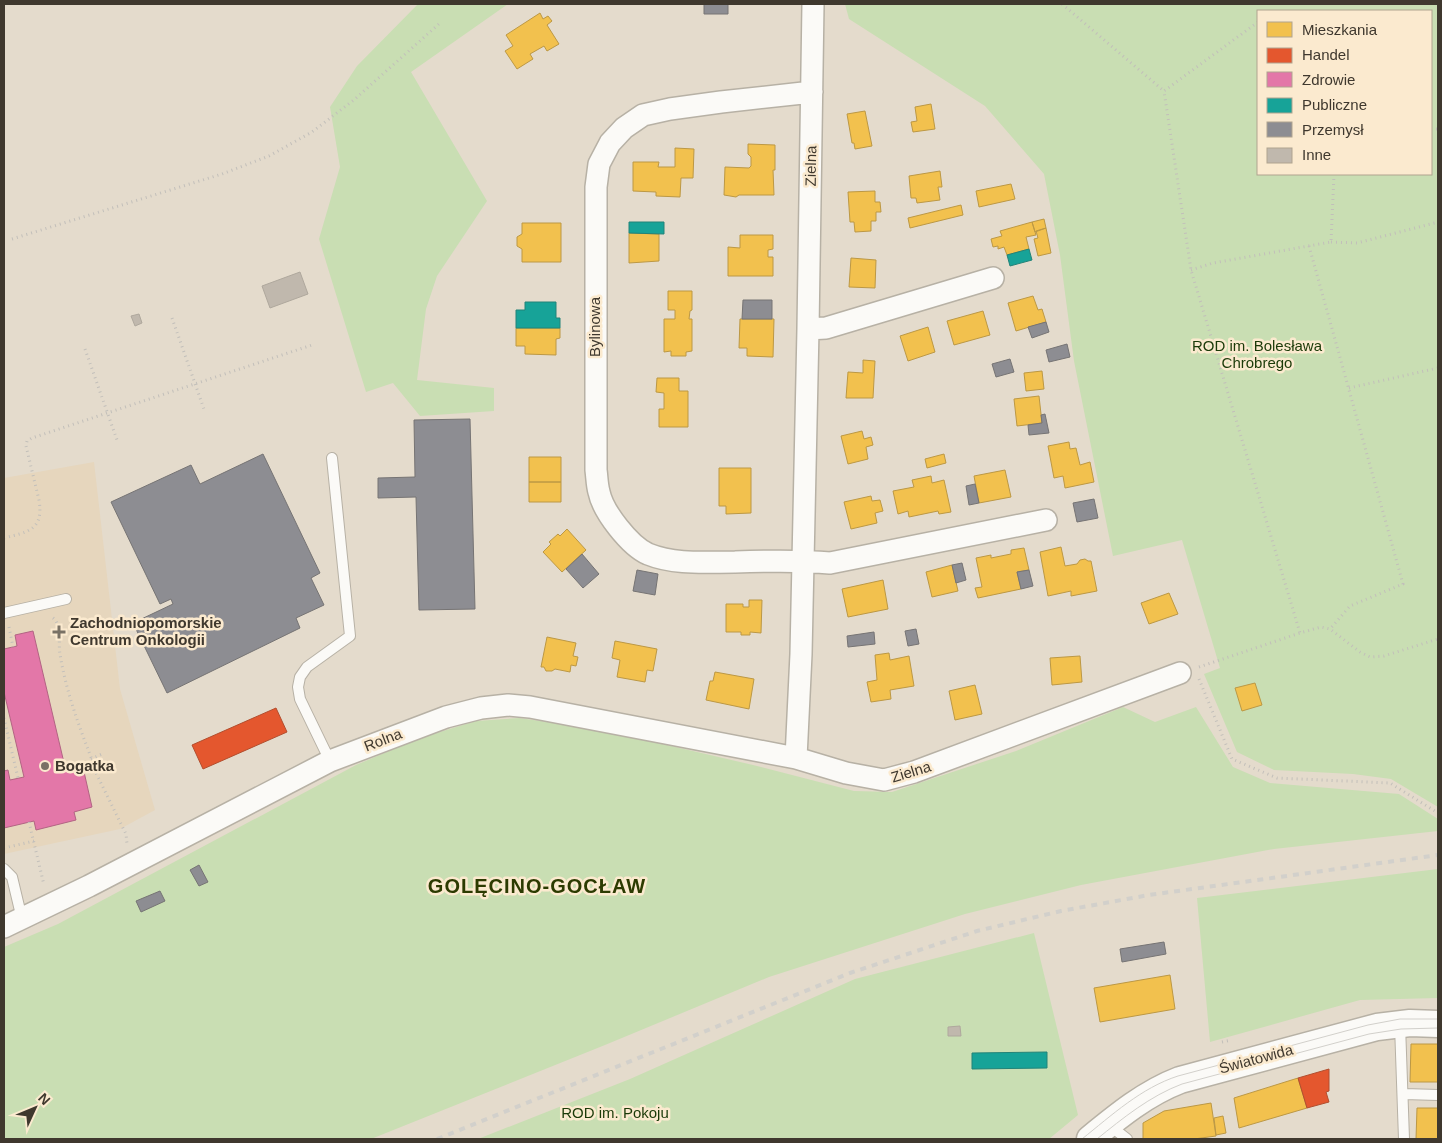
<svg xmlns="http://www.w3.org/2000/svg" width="1442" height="1143" viewBox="0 0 1442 1143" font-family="Helvetica,sans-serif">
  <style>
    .built { fill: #e6d6bd }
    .green { fill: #c9deb3; fill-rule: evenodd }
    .homes { fill: #f2c14e; stroke: #bc9844 }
    .shops { fill: #e4572e; stroke: #b24e2e }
    .health { fill: #e377a8; stroke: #b26483 }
    .public { fill: #17a398; stroke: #238378 }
    .industry { fill: #8d8d92; stroke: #767474 }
    .building { fill: #c0b8ad; stroke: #afa89d }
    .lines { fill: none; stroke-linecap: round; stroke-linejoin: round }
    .service-casing { stroke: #b7b1a5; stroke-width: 12 }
    .minor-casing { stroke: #b7b1a5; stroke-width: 24 }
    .tertiary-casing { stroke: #b7b1a5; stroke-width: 29 }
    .path { stroke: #c2bfba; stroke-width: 3; stroke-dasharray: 1 4; stroke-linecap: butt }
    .service { stroke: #fbfaf7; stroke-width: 10 }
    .minor { stroke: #fbfaf7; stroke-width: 21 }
    .tertiary { stroke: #fbfaf7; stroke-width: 26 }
    .tram { stroke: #d2d0cb; stroke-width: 1 }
    .rail { stroke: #d2d0cb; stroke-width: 4; stroke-dasharray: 6 6; stroke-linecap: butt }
    .poi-dot { fill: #797165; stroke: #fbeacf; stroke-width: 2 }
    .labels { text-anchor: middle; stroke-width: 5; stroke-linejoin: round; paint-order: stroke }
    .street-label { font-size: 15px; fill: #3f382e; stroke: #fbeacf }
    .park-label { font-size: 15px; fill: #1b3a08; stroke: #fbeacf }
    .poi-label { font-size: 15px; font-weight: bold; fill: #3f382e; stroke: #fbeacf; text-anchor: start }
    .district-label { font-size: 20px; font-weight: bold; letter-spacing: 1px; fill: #2c3b01; stroke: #fbeacf }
  </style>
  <rect width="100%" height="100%" fill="#e4dbcc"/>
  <!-- built -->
  <path class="built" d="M94 462 120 689 155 810 120 829 4 854V478Z"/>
  <!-- green -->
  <path class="green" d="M418 4H508L411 72 487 201 437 276 426 309 417 380 494 388V411L420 416 393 383 366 392 319 239 340 167 330 107 357 66Z
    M845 4H1438V807L1391 779 1353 774 1274 770 1237 752 1204 674 1220 668 1182 540 1113 556 1074 361 1060 255 1044 174 985 106 849 19ZM1258 11H1431V174H1258Z
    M1123 707 1155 722 1196 707 1233 767 1270 783 1399 794 1438 819V831L1274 849 1081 885 965 914 769 977 605 1045 371 1139H4V947L58 924 356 765 420 738 476 721 519 718 598 729 753 765 854 791 892 792 1016 751Z
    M1438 869V998L1360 1000 1210 1042 1197 898Z
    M1034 933 1078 1115 1049 1139H478L630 1079 855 979Z"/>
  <!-- homes -->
  <path class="homes" d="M540 13 543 19 548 16 552 21 547 25 559 44 547 51 544 46 530 54 533 59 517 69 505 51 513 46 506 35Z
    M931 104 935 129 913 132 911 122 917 121 915 107Z
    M865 111 872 146 855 149 854 143H852L847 114Z
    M748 144 775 145V170H773L774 195H739L736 197 724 195 725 167 749 168 751 166V157L748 154Z
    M675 148 694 149 693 178H681L680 197 656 196V192L633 191V162H659L658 167H675Z
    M940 171 942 187H938L940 200 917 203 916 198H911L909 176Z
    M1011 184 1015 199 979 207 976 191Z
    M875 191V202H880L881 212H876V221H871V231L855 232 854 222H850L848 192Z
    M961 205 963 215 910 228 908 218Z
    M1044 219 1046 228 1035 232 1032 222Z
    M1032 222 1036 235 1026 237 1029 249 1007 255 1004 247 998 249V246L993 247 991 239 1002 236 1000 231Z
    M522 223H561V262H522V249L517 246V237L522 234Z
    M1046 228 1051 253 1038 256 1034 239 1038 238 1036 231Z
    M629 233 659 234V261L629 263Z
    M740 235H773V249L768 250V257H773V276H728V247L740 248Z
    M851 258 876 260 875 288 849 287Z
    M668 291H692V310L690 311 689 319H692V351L686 352V356H671V351L664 352V319H675V310H668Z
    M1033 296 1038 310 1042 309 1046 322 1016 331 1008 303Z
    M983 311 990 335 954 345 947 321Z
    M740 319H774L773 357 747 356V348H739Z
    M928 327 935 352 908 361 900 336Z
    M516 328H560V338L556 339V355L525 354V346H516Z
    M863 360 875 361 873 398H846L848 372 863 373Z
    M1042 371 1044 389 1026 391 1024 373Z
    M657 378H679V391H688V427H659V409H664V393L656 392Z
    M1039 396 1042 423 1017 426 1014 399Z
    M862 431 864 439 871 437 873 445 866 447 868 459 848 464 841 436Z
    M1069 442 1070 449 1076 448 1080 465 1090 462 1094 482 1065 488 1063 476 1054 478 1048 446Z
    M944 454 946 463 927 468 925 459Z
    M529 457H561V482H529Z
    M719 468H751V513L726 514V506H719Z
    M1005 470 1011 497 979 503 974 476Z
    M931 476 932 483 944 480 951 512 939 514 938 511 909 517 908 511 898 514 893 491 914 487 912 480Z
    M529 482H561V502H529Z
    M871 496 872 501 880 500 883 511 875 513 877 523 851 529 844 502Z
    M567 529 586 550 562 572 543 552 551 544 549 542 558 534 560 536Z
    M1061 547 1065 566 1077 564 1080 560 1085 559 1088 561H1091L1097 591 1071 596V591L1048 596 1040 552Z
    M1024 548 1029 570 1017 572 1021 589 978 598 975 588 982 587 976 558 991 555V558L1011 554V550Z
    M952 565 958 591 932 597 926 572Z
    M883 580 888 609 848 617 842 589Z
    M1169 593 1178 614 1149 624 1141 603Z
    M749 600H762L761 633 750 632V635H741V632H726V604H743V607H749Z
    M547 637 576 643 573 656 578 657 576 666 571 665 570 672 555 669 552 671H546L544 667H541Z
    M615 641 657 649 653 671 647 670 645 682 617 677 620 660 612 658Z
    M889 653 890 660 909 656 914 686 890 690 891 699 871 702 867 682 877 680 875 655Z
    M1080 656 1082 682 1052 685 1050 658Z
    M715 672 754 679 749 709 706 700 710 681H713Z
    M1255 683 1262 705 1242 711 1235 688Z
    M975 685 982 714 955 720 949 691Z
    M1170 975 1175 1009 1100 1022 1094 988Z
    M1411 1044H1438V1082H1410Z
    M1298 1078 1307 1108 1239 1128 1234 1098Z
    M1211 1103 1216 1136 1194 1139H1143V1123L1164 1111Z
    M1417 1108H1438V1139H1416Z
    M1223 1116 1226 1133 1216 1135 1214 1118Z"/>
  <!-- shops -->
  <path class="shops" d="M276 708 287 732 203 769 192 745Z
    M1329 1069V1091L1326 1092 1329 1102 1307 1108 1298 1078Z"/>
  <!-- health -->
  <path class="health" d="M33 631 65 767 82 763 92 807 74 812 76 820 36 830 34 821 4 828V771L8 770 10 780 24 777 4 692V649L17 646 15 635Z"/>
  <!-- public -->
  <path class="public" d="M629 222H664V234L629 233Z
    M1029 249 1032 260 1010 266 1007 255Z
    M525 302H556V318H560V328H516V310H525Z
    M1047 1052V1068L972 1069V1053Z"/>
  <!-- industry -->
  <path class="industry" d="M704 4H728V14H704Z
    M743 300H772V319H742Z
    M1046 322 1049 332 1032 338 1028 327Z
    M1067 344 1070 357 1049 362 1046 350Z
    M1010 359 1014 372 996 377 992 364Z
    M1045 414 1049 433 1029 435 1028 425 1042 423 1041 415Z
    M470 419 475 609 419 610 416 497 378 498V478L415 477 414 420Z
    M263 454 320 573 311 578 324 605 296 618 300 628 167 693 133 623 173 604 171 599 160 604 111 502 191 465 200 484Z
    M975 484 979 503 969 505 966 486Z
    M1094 499 1098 518 1077 522 1073 503Z
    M582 554 599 574 583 588 566 569Z
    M962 563 966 580 956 583 952 565Z
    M637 570 658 574 655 595 633 591Z
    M1029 570 1033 586 1021 589 1017 572Z
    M916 629 919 644 908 646 905 631Z
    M874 632 875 644 848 647 847 636Z
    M199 865 208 882 199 886 190 870Z
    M160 891 165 901 141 912 136 901Z
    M1164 942 1166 954 1122 962 1120 949Z"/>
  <!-- building -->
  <path class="building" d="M300 272 308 294 270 308 262 286Z
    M139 314 142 323 135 326 131 316Z
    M960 1026 961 1036H948V1027Z"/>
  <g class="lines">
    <defs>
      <path id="service" d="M4 613 66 599
        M330 761 300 699 298 687 300 677 307 667 350 636 332 458
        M4 869 12 877 22 919
        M1400 1025 1404 1139
        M1404 1094 1438 1095
        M1109 1125 1127 1139"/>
      <path id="minor" d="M813 4 808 329 801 654 796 758 846 773 884 780 914 772 1180 673
        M812 92 721 102 670 109 643 115 624 128 610 143 599 164 596 187V470C597 477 597 485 599 492 603 512 630 546 648 554 675 565 706 562 735 562 766 561 798 560 830 563L1046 520
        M808 329 826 328 993 278
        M4 927 89 886 330 761 446 717 481 708 508 705 530 707 796 758"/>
      <path id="tertiary" d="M1090 1139C1118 1116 1146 1093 1180 1080L1377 1027 1410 1023 1438 1024"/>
    </defs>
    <!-- service casing -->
    <use href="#service" class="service-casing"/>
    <!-- minor casing -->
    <use href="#minor" class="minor-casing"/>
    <!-- tertiary casing -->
    <use href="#tertiary" class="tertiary-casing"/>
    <!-- path -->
    <path class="path" d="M1062 4 1164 91
      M1258 22 1164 91 1191 270 1300 633
      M1431 129H1438
      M12 239 222 174 269 156 312 132 355 99 440 23
      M1331 242 1357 243 1438 222
      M1309 246 1403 584 1350 606 1330 629
      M1191 270 1213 263 1331 242 1334 174
      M172 318 205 412
      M85 349 117 440
      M1349 388 1438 368
      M4 538C28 532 44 530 39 500L26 446 27 441 32 438 312 345
      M53 618C62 625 58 643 60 654 66 692 80 729 94 765V769L84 772
      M9 627 13 647
      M1199 667 1300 633 1321 627 1330 629 1360 652 1370 657 1384 656 1438 639
      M1199 679 1232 759 1277 778 1390 783 1438 813
      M4 718 18 778
      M91 759 102 754
      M94 769 126 834 127 844
      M29 822 44 885
      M4 848 34 841
      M1222 1042 1231 1040"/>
    <!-- service -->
    <use href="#service" class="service"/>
    <!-- minor -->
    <use href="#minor" class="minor"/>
    <!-- tertiary -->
    <use href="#tertiary" class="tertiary"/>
    <!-- tram -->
    <path class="tram" d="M1082 1139C1112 1115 1141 1088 1178 1076L1368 1025 1400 1019H1438
      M1097 1139C1123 1118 1150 1096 1182 1084L1369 1034 1401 1029 1438 1028"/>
    <!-- rail -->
    <path class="rail" d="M437 1139 850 973 977 931 1061 911 1149 895 1438 855"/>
  </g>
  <!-- markers -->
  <g class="poi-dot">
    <path d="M56.5 624.5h5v5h5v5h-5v5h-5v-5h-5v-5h5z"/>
    <circle cx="45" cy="766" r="5"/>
  </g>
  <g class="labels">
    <!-- street labels -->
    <g class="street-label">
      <text transform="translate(811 166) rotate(-89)" y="5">Zielna</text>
      <text transform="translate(595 327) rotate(-90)" y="5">Bylinowa</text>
      <text transform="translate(383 740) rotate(-21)" y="5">Rolna</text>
      <text transform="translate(911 772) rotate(-17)" y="5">Zielna</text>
      <text transform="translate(1256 1059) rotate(-15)" y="5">Światowida</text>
    </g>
    <!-- park labels -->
    <g class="park-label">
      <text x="1257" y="351">ROD im. Bolesława<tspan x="1257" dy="17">Chrobrego</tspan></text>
      <text x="615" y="1118">ROD im. Pokoju</text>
    </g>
    <!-- poi labels -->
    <g class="poi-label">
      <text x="70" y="628">Zachodniopomorskie<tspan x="70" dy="17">Centrum Onkologii</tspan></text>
      <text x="55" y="771">Bogatka</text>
    </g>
    <!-- district labels -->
    <g class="district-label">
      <text x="537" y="893">GOLĘCINO-GOCŁAW</text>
    </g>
  </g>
  <!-- border -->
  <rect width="1442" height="1143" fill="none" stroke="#3f382e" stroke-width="10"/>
  <!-- legend -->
  <rect x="1257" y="10" width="175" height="165" fill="#fbeacf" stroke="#b0a38f"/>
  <rect x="1267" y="22" width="25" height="15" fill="#f2c14e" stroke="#b0a38f"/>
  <text x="1302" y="35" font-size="15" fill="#3f382e">Mieszkania</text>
  <rect x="1267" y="48" width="25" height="15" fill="#e4572e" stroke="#b0a38f"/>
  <text x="1302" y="60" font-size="15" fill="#3f382e">Handel</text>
  <rect x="1267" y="72" width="25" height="15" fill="#e377a8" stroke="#b0a38f"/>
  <text x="1302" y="85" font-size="15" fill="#3f382e">Zdrowie</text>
  <rect x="1267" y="98" width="25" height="15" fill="#17a398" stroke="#b0a38f"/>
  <text x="1302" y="110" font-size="15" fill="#3f382e">Publiczne</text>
  <rect x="1267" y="122" width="25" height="15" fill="#8d8d92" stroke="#b0a38f"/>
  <text x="1302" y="135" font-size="15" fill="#3f382e">Przemysł</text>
  <rect x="1267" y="148" width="25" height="15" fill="#c0b8ad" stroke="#b0a38f"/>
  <text x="1302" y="160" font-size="15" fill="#3f382e">Inne</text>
  <!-- north arrow -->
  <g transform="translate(35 1108) rotate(46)" stroke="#fbeacf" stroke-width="4" paint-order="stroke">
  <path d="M0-4L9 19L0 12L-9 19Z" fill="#3f382e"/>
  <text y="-8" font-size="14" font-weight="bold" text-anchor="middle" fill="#3f382e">N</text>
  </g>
</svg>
